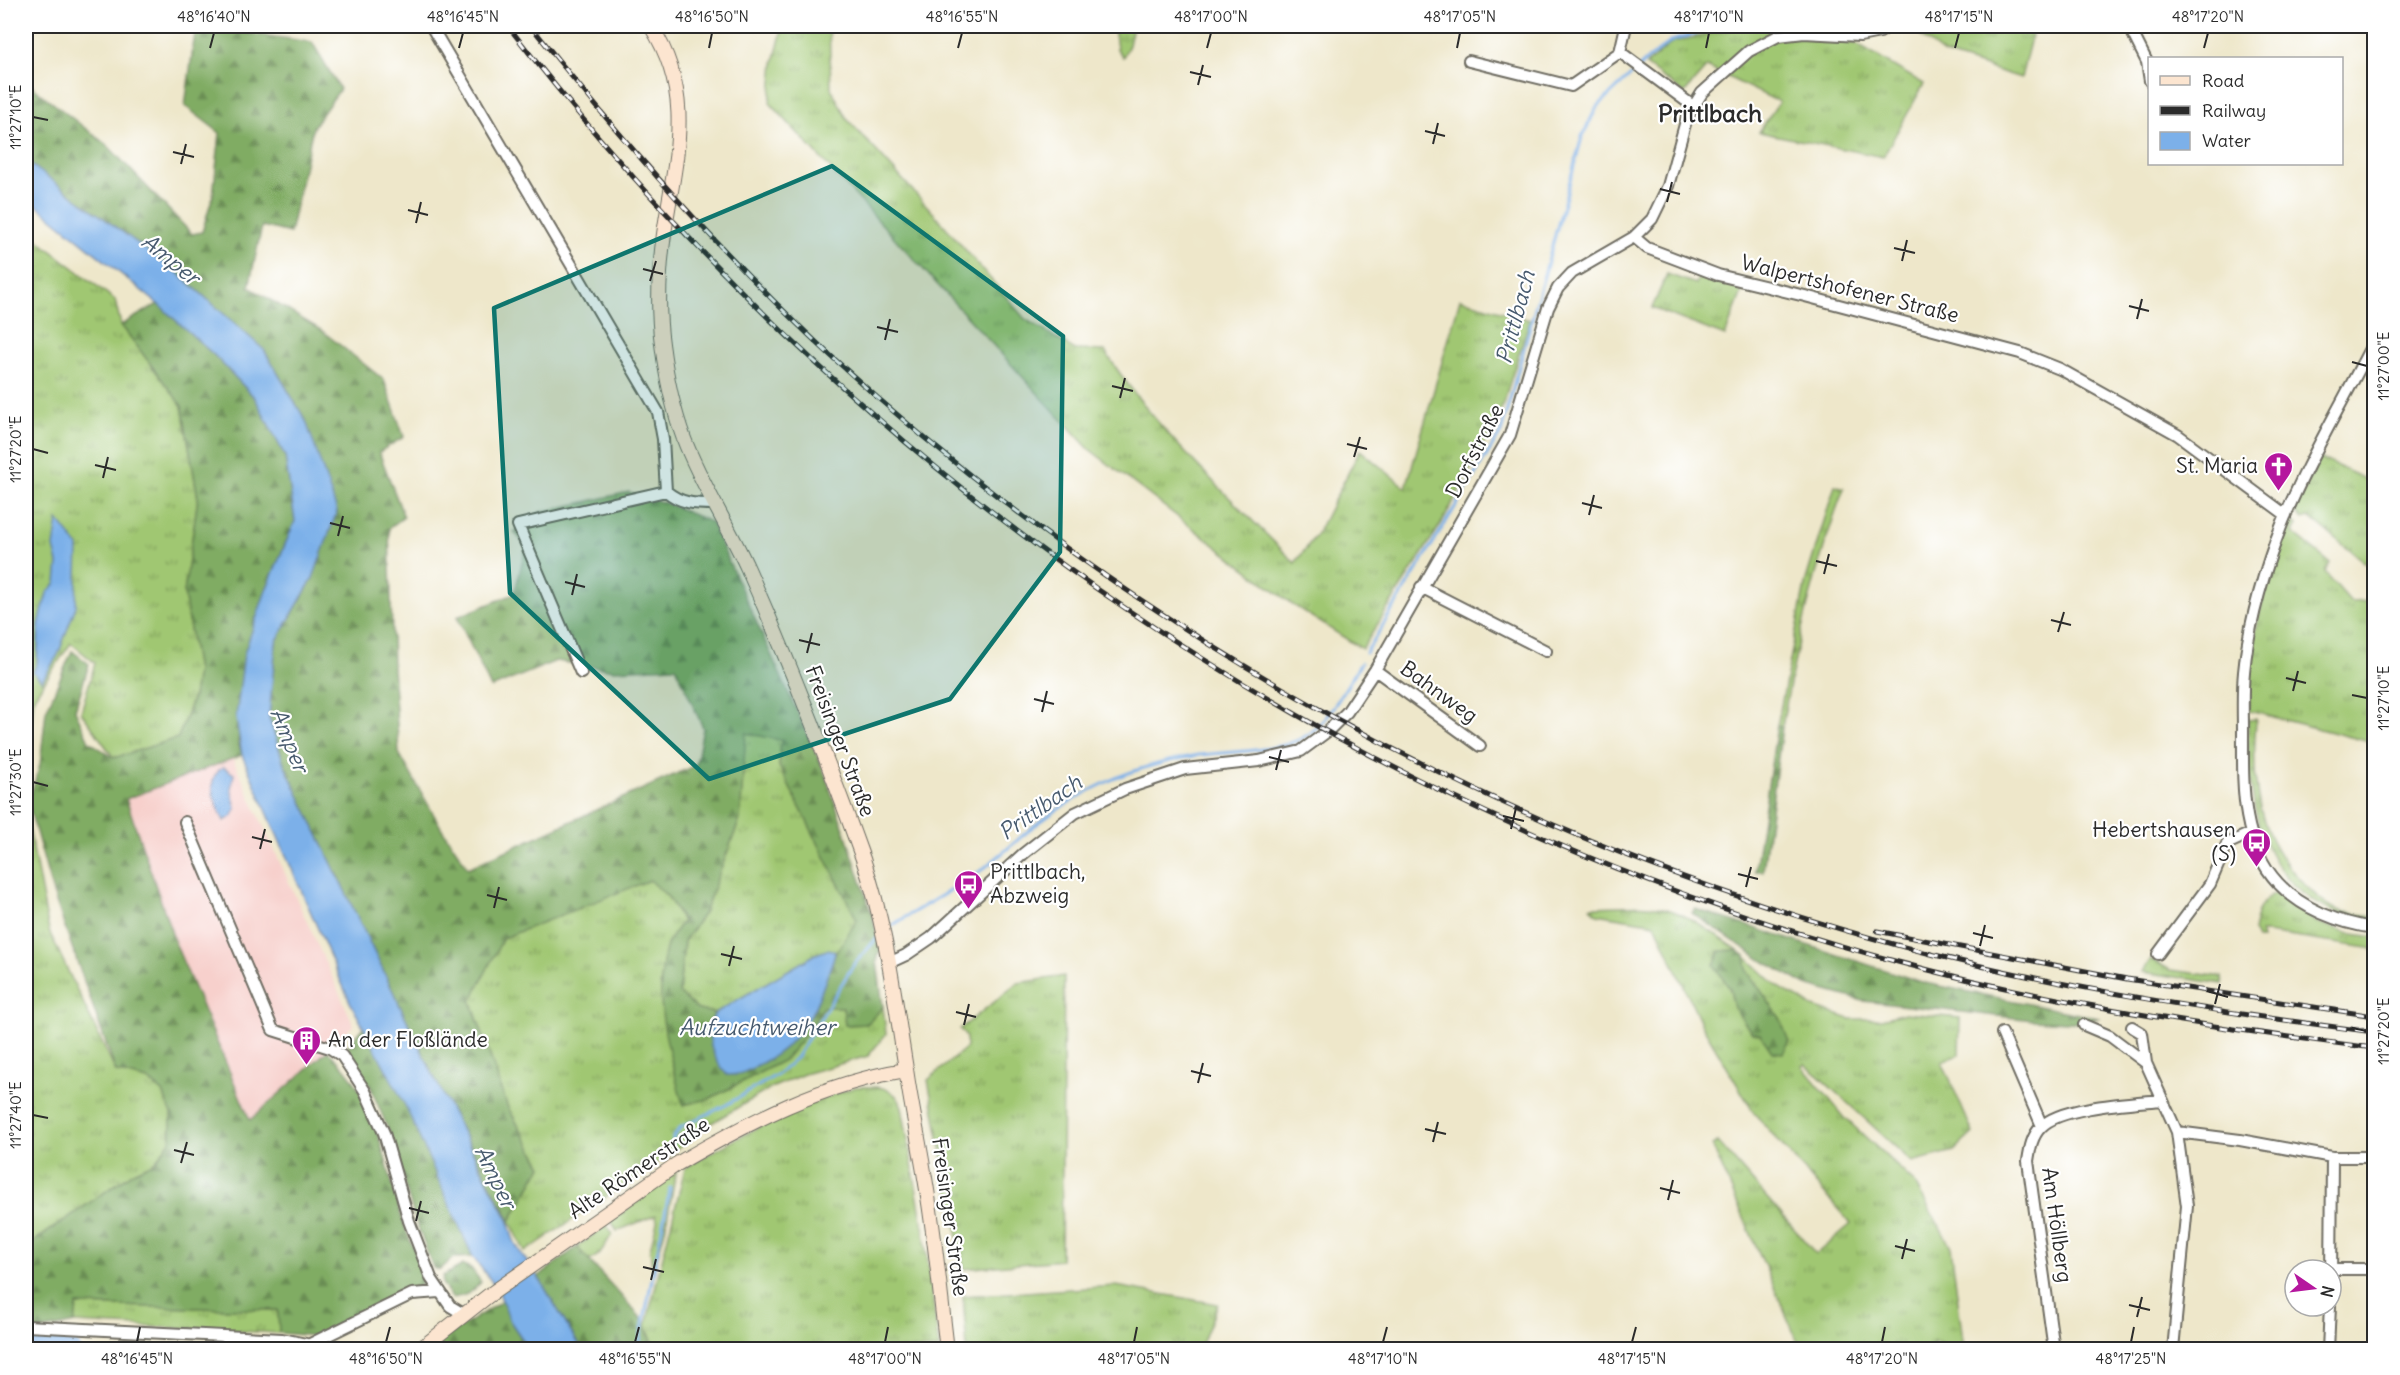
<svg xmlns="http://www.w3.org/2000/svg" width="2400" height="1375" viewBox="0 0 2400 1375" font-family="Delius,sans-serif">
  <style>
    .built { fill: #f7d0cc }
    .grass { fill: url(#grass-tufts); stroke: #66794e; stroke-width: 1.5 }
    .forest { fill: url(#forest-firs); stroke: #566c48; stroke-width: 1.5; fill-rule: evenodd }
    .water { fill: #7cb0e9; stroke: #546e8a; stroke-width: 1.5 }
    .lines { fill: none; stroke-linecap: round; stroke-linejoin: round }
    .stream { stroke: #7cb0e9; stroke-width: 3 }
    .river { stroke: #7cb0e9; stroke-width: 20 }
    .street-casing { stroke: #6f6d63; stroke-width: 14 }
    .secondary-casing { stroke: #6f6d63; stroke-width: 16 }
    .street { stroke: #fff; stroke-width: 10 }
    .secondary { stroke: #fce5d0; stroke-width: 14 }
    .rail-casing { stroke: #2b2b2b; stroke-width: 5 }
    .rail { stroke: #fff; stroke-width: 3; stroke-dasharray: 9; stroke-linecap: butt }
    .marked { fill: #0f766e; fill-opacity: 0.2; stroke: #0f766e; stroke-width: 4.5; stroke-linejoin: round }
    .ticks { fill: none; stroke: #2b2b2b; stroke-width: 2 }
    .labels { text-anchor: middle; stroke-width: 4.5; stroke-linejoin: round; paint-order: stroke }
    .street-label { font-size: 21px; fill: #2b2b2b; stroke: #fff }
    .poi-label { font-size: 21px; fill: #2b2b2b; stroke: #fff; text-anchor: end }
    .water-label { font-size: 22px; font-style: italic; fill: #475a6e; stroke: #fff }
    .quarter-label { font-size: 24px; font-weight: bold; fill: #2b2b2b; stroke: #fff }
    .neatline { fill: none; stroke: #2b2b2b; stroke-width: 2 }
    .ticks-label { font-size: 15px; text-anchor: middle; fill: #2b2b2b }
  </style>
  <defs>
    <pattern id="grass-tufts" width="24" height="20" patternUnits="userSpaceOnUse" patternTransform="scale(1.5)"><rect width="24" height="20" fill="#a0c772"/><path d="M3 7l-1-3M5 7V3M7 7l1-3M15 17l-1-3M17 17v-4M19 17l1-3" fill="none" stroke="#83a25e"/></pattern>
    <pattern id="forest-firs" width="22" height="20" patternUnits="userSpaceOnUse" patternTransform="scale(1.5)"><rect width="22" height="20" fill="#80ac64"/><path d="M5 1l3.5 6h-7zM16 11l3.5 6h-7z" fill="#698c53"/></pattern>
  </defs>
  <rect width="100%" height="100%" fill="#fff"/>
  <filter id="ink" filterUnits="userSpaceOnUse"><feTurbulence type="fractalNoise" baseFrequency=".0167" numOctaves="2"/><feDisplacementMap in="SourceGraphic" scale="12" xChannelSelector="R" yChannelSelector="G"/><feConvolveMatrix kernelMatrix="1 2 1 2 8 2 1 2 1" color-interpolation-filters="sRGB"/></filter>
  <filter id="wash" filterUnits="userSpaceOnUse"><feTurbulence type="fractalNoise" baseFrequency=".008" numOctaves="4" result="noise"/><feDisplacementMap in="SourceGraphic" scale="24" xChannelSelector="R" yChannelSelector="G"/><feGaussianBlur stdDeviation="1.35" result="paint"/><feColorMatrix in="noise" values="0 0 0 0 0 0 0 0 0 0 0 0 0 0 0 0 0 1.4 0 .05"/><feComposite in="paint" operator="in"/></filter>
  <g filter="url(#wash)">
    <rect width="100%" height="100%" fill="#eee7ca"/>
    <!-- built -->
    <path class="built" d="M232 757 354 1025 250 1120 176 945 126 799Z"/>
    <!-- grass -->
    <path class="grass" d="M783 26H829L831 88 847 119 938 218 1025 319 1075 350 1105 351C1156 432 1228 495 1295 563L1318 532 1360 450 1406 488 1460 299 1530 320 1500 413 1444 519 1362 649 1293 605 1089 449 770 103 774 62Z
      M1114 26H1133L1129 45 1123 57 1117 49Z
      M1746 26 1856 44 1924 84 1883 157 1759 132 1779 102 1707 67 1684 93 1646 65 1673 42Z
      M1908 26H2017L2033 29 2021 78 1944 54Z
      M26 231 115 300 121 325 182 405 198 498 184 593 197 671 193 697 178 738 114 758 81 712 95 663 71 643 34 697 26 772Z
      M1667 274 1696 284 1699 276 1743 289 1725 336 1652 308Z
      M2320 458 2374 483V570L2309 517 2301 519 2294 510Z
      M1835 485 1844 488C1815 566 1796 645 1782 727L1777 726 1806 580Z
      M2291 523 2297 525 2293 533 2330 563 2325 572 2351 602 2374 601V743L2249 711C2248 641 2264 589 2286 524Z
      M2256 719C2251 784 2256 837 2305 885 2314 894 2326 905 2338 910 2348 914 2363 914 2374 916V923C2263 904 2247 817 2248 720Z
      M745 733 781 740 779 766 858 920 835 954 834 951 816 954 715 1013 698 1010 679 993 684 941 704 913 740 819Z
      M26 813 49 931 116 1072 148 1080 163 1092 171 1113V1140L155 1162 134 1172 26 1247Z
      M650 879 668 897 683 921 668 942 660 985 709 1099 784 1060 808 1032 823 1006 843 1007 845 1025 867 1024 883 1007 886 1034 868 1056 804 1074 771 1088 701 1129 687 1142 525 1252 510 1221 542 1166 508 1108 471 1000 503 938Z
      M2274 894 2280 895 2316 922 2353 934 2374 937V949L2260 932 2262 939H2257L2253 931C2256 916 2259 901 2274 894Z
      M1591 907C1616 907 1646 902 1670 910 1694 918 1717 936 1738 950L1720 951 1714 965 1730 989 1734 1008 1780 1018 1747 971 1745 956 1777 986 1813 1007 1850 1019H1881L1905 1013 1960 1018 1959 1055 1942 1062 1973 1133 1954 1151 1912 1162 1805 1064 1802 1066 1845 1118 1914 1182 1951 1247 1964 1349 1933 1342 1934 1349H1801L1712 1145 1718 1142 1816 1254 1851 1224 1754 1113 1703 1027 1655 924 1597 914Z
      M2151 959 2170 970 2222 977 2223 984 2142 972Z
      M1064 976 1061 1260 964 1269 928 1080 966 1048V1037L960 1029 1018 983Z
      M856 1087C876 1086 895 1085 902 1107L924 1232 939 1349H655L646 1325 685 1168C742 1134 793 1108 856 1087Z
      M676 1172 665 1230 653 1273 650 1249 657 1222 656 1215 617 1231 611 1221Z
      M607 1225 612 1234 600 1254 589 1261 577 1247Z
      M1116 1286 1218 1304 1200 1349H967L963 1296Z
      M77 1305 278 1310 279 1333 75 1323Z"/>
    <!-- forest -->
    <path class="forest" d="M196 26 312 42 340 89 313 127 290 233 262 226 249 287 321 330 384 380 404 437 379 452 404 517 389 528 393 668 399 753 442 829 468 868 696 765 703 728 676 667 614 670 556 661 491 688 457 617 514 594 526 547 514 532 540 512 629 492 668 504 711 522 823 769 846 835 873 918 880 949 877 961 883 1007 867 1024 845 1025 843 1007H823L808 1032 784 1060 709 1099 683 1105C669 1053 651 998 667 945 670 936 678 928 683 921L668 897 650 880 503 938 471 1001 508 1108 542 1166 510 1221 436 1081 284 764 269 716 276 642 313 578 306 421 264 350 178 273 26 161V82L108 146 192 234 202 232 213 195 220 133 185 106ZM746 733 781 740 779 766 857 920 835 954 816 1004 709 1025 715 1013 698 1010 679 993 684 941 704 913 740 819Z
      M158 304 214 355 255 398 285 456 295 521 266 590 238 742 242 755 126 799 176 945 250 1120 327 1051C377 1091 384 1164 403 1222 410 1243 421 1261 423 1283L414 1290 397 1293 316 1336 279 1333 278 1310 77 1305 75 1323 26 1333V1247L134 1172 155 1162 171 1140V1113L163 1092 148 1080 116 1072 53 893 28 803 40 765 46 711 72 651 89 664 75 710 89 741 114 758 178 738 193 697 197 671 184 593 198 498 182 406 121 325Z
      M1777 726 1782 727 1763 871H1755Z
      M1695 909 1925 983 2098 1018 2084 1023 2033 1020 1863 1001 1806 985 1765 962 1692 913Z
      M1738 950 1745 956 1747 971 1780 1018 1789 1042 1783 1053 1772 1052 1760 1034 1752 1033 1734 1008 1730 989 1714 965 1720 951Z
      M363 1027 404 1102 473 1257 453 1258 440 1270 433 1268 415 1219 388 1129 371 1088 347 1053 349 1044Z
      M577 1247 642 1319 655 1349H581L538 1277Z
      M463 1265 471 1268 481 1282C472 1293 465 1296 452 1298L442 1283 443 1276Z
      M503 1300 510 1321 529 1349 430 1350 446 1337Z"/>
    <!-- water -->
    <path class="water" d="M26 161 178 273 264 350 306 421 337 511 313 578 276 642 269 717 284 764 436 1081 509 1222C513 1249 526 1258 540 1280 554 1303 567 1326 581 1349H529L510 1321 498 1290 473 1257 404 1103 350 1002 242 755 236 718 244 654 266 590 295 521 285 456 255 398 214 355 158 304 26 197Z
      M58 520 78 546 76 606 58 655 42 681 33 672 37 663 39 624 47 593 56 583 58 563 54 547Z
      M223 767 234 774 231 788 236 809 232 817 224 821C216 803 203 780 223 767Z
      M829 949 834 951 835 954C818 1001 809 1038 762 1063 750 1069 741 1076 727 1075 712 1057 704 1035 715 1013L816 954Z"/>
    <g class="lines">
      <!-- stream -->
      <path class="stream" d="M1366 653 1501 432 1582 137 1597 107 1648 59 1672 41 1718 26
        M887 929C915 910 945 895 973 876 995 861 1015 841 1037 824 1060 807 1085 792 1111 780 1138 768 1171 760 1199 755 1232 751 1289 753 1314 730 1334 711 1347 685 1361 663
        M673 1145V1137L681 1127 726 1105 778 1074 796 1058 854 964 880 935
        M638 1350 670 1188"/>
      <!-- river -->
      <path class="river" d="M26 1345 41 1342 71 1350"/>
    </g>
  </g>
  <g filter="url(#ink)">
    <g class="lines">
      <defs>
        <path id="street" d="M431 26 658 412 663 439 666 491
          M1626 26 1620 52 1693 106
          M2129 26 2147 62 2150 81
          M1469 61 1571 86 1620 52
          M1634 237 1647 248 1718 275 1805 296 2020 353 2060 369 2178 435 2286 515
          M2374 341C2341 406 2301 471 2276 540 2261 582 2248 628 2244 672 2242 692 2243 712 2243 731 2243 783 2240 842 2278 883 2302 909 2339 923 2374 928
          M1421 587 1546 651
          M1375 670 1480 746
          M581 673 518 525 666 491C681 504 695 504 715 504
          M185 822 273 1030 330 1048 342 1056 365 1091 384 1133 409 1221 431 1278 450 1306 465 1315
          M2158 954 2210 884 2227 844 2251 833
          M891 962 906 955 931 938 1023 854 1075 813 1125 789 1185 769 1259 761 1301 751 1328 731 1347 712 1375 670 1510 435 1548 308 1558 288 1572 273 1634 237 1652 219 1668 186 1687 117 1702 93 1749 51 1778 36 1804 33 1860 36 1880 32 1889 26
          M2084 1025 2110 1036 2146 1063 2177 1132 2187 1206 2173 1350
          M2132 1027 2142 1033 2146 1063
          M2002 1033 2042 1126
          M2177 1132 2240 1140 2332 1157H2374
          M2332 1269H2374
          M2331 1281 2332 1157
          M26 1326 282 1339 306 1344
          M302 1348 412 1294 439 1292
          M2054 1350 2028 1161C2030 1148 2032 1136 2041 1127 2061 1106 2133 1103 2162 1100
          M2328 1350 2330 1306"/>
        <path id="secondary" d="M651 26C696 97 675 158 664 234 659 270 657 308 662 344 666 375 673 409 684 439 701 484 728 525 748 569 790 664 828 761 863 859 887 929 894 996 906 1069 911 1105 919 1141 925 1178 935 1235 940 1292 947 1350
          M419 1350 488 1296 677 1164C749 1122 823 1083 906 1070"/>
      </defs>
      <!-- street casing -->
      <use href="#street" class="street-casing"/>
      <!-- secondary casing -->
      <use href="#secondary" class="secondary-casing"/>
      <!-- street -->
      <use href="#street" class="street"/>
      <!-- secondary -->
      <use href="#secondary" class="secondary"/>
      <defs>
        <path id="rail" d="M508 26C861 483 1340 811 1898 962 2054 1004 2215 1028 2374 1048
          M531 26C623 142 721 254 830 355 1134 635 1505 840 1904 947 2058 988 2217 1012 2374 1032
          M1877 931 2127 979 2374 1016"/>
      </defs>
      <!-- rail casing -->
      <use href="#rail" class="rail-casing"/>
      <!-- rail -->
      <use href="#rail" class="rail"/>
    </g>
  </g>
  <!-- marked area -->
  <path class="marked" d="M832 166 1063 336 1060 552 950 699 709 779 510 593 494 308Z"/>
  <!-- ticks -->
  <path class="ticks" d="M210 48 214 33M459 48 463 33M709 48 712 33M958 48 962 33M1207 48 1211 33M1457 48 1460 33M1706 48 1709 33M1955 48 1959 33M2204 48 2208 33M1190 72 1211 77M1198 85 1203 65M33 117 48 120M1425 131 1445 136M1433 144 1438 123M173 152 194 157M181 164 186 144M1660 189 1680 194M1667 202 1672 182M408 210 428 215M416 223 421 202M1894 248 1915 253M1902 261 1907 240M643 269 663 274M650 281 656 261M2129 306 2149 311M2137 319 2142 299M877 327 898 332M885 340 890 319M2352 362 2367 366M1112 386 1133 391M1120 398 1125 378M1347 444 1367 449M33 449 48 453M1354 457 1360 437M95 465 116 470M103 478 108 457M1582 503 1602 508M1589 515 1594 495M330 523 350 528M338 536 343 516M1816 561 1837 566M1824 574 1829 554M565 582 585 587M572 595 577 574M2051 620 2071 625M2058 632 2064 612M799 640 820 645M807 653 812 633M2286 678 2306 683M2293 691 2298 671M2352 695 2367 698M1034 699 1054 704M1042 712 1047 691M1269 757 1289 762M1276 770 1281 750M33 782 48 786M1503 816 1524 821M1511 829 1516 808M252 837 272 842M260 849 265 829M1738 874 1758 879M1746 887 1751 867M487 895 507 900M494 908 499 887M1973 933 1993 938M1980 946 1985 925M721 954 742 959M729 966 734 946M2207 991 2228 997M2215 1004 2220 984M956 1012 976 1017M964 1025 969 1004M2352 1028 2367 1031M1191 1071 1211 1076M1198 1083 1203 1063M33 1115 48 1118M1425 1129 1446 1134M1433 1142 1438 1122M174 1150 194 1155M181 1163 187 1142M1660 1188 1680 1193M1668 1200 1673 1180M409 1208 429 1213M416 1221 421 1201M1895 1246 1915 1251M1902 1259 1907 1239M643 1267 664 1272M651 1280 656 1259M2129 1305 2150 1310M2137 1317 2142 1297M137 1342 140 1327M386 1342 390 1327M635 1342 639 1327M885 1342 888 1327M1134 1342 1137 1327M1383 1342 1387 1327M1632 1342 1636 1327M1882 1342 1885 1327M2131 1342 2134 1327"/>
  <!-- icons -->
  <defs>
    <symbol id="church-pin" viewBox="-11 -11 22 30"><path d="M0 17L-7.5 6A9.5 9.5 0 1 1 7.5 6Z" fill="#b5179e" stroke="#fff"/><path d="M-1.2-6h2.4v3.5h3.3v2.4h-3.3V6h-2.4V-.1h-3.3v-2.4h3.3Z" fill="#fff"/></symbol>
    <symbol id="bus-pin" viewBox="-11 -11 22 30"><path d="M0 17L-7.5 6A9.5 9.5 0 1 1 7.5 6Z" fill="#b5179e" stroke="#fff"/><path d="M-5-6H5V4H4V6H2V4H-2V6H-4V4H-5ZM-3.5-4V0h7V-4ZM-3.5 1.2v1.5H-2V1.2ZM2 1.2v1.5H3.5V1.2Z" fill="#fff"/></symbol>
    <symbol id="building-pin" viewBox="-11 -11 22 30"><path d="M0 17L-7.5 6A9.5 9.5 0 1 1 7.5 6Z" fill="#b5179e" stroke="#fff"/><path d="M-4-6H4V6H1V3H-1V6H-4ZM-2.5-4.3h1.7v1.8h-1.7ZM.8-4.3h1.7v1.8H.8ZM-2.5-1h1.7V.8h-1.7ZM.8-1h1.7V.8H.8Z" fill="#fff"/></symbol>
  </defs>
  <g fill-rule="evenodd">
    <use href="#church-pin" x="2262" y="450" width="33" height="45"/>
    <use href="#bus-pin" x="2240" y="826" width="33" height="45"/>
    <use href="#bus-pin" x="952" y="868" width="33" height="45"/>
    <use href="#building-pin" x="290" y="1024" width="33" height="45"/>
  </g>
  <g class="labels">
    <!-- street labels -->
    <g class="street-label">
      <text transform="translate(1850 289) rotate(14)" y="7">Walpertshofener Straße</text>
      <text transform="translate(1475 451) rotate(-63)" y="7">Dorfstraße</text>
      <text transform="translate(1439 692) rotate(36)" y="7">Bahnweg</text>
      <text transform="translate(840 741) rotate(69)" y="7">Freisinger Straße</text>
      <text transform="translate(639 1168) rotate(-34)" y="7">Alte Römerstraße</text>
      <text transform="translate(950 1217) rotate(82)" y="7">Freisinger Straße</text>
      <text transform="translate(2057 1225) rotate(82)" y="7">Am Höllberg</text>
    </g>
    <!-- poi labels -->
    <g class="poi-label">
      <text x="2258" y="473">St. Maria</text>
      <text x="2236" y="837">Hebertshausen<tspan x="2236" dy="24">(S)</tspan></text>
      <text x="990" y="879" text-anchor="start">Prittlbach,<tspan x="990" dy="24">Abzweig</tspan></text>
      <text x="328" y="1047" text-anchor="start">An der Floßlände</text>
    </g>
    <!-- water labels -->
    <g class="water-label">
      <text transform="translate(171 259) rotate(39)" y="8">Amper</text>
      <text transform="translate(1515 317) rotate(-75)" y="8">Prittlbach</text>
      <text transform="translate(290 740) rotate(68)" y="8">Amper</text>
      <text transform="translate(1040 807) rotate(-35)" y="8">Prittlbach</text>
      <text x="757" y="1035">Aufzuchtweiher</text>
      <text transform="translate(496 1177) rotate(64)" y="8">Amper</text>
    </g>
    <!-- quarter labels -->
    <g class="quarter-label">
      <text x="1710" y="122">Prittlbach</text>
    </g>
  </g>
  <!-- margin -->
  <rect width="2400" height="1375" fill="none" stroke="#fff" stroke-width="66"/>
  <!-- legend -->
  <rect x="2148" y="57" width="195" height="108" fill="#ffffff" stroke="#aaaaaa" stroke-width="1.5"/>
  <rect x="2160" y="76" width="30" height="9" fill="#fce5d0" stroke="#aaaaaa" stroke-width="1.5"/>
  <text x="2202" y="87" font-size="18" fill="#2b2b2b">Road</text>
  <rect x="2160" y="106" width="30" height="9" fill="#2b2b2b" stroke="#aaaaaa" stroke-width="1.5"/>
  <text x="2202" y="117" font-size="18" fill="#2b2b2b">Railway</text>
  <rect x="2160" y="132" width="30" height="18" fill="#7cb0e9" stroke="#aaaaaa" stroke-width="1.5"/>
  <text x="2202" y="147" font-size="18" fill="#2b2b2b">Water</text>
  <!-- north arrow -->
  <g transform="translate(2313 1288) rotate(104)"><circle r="28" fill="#ffffff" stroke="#aaaaaa" stroke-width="1.5"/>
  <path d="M0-4.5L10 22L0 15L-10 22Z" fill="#b5179e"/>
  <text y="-9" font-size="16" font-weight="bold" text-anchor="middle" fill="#2b2b2b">N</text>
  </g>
  <rect x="33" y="33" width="2334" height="1309" class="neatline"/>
  <g class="ticks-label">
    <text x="214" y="22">48°16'40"N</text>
    <text x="463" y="22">48°16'45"N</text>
    <text x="712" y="22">48°16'50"N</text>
    <text x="962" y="22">48°16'55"N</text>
    <text x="1211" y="22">48°17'00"N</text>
    <text x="1460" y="22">48°17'05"N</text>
    <text x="1709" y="22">48°17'10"N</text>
    <text x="1959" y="22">48°17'15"N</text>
    <text x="2208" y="22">48°17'20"N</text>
    <text transform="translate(16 117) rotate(-90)" y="5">11°27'10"E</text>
    <text transform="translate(2384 366) rotate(-90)" y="5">11°27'00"E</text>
    <text transform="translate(16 449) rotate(-90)" y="5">11°27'20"E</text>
    <text transform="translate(2384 698) rotate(-90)" y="5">11°27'10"E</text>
    <text transform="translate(16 782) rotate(-90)" y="5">11°27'30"E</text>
    <text transform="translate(2384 1031) rotate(-90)" y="5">11°27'20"E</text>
    <text transform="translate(16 1115) rotate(-90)" y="5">11°27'40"E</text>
    <text x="137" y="1364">48°16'45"N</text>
    <text x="386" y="1364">48°16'50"N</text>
    <text x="635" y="1364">48°16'55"N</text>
    <text x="885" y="1364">48°17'00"N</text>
    <text x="1134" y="1364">48°17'05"N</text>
    <text x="1383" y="1364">48°17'10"N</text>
    <text x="1632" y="1364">48°17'15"N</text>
    <text x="1882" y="1364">48°17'20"N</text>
    <text x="2131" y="1364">48°17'25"N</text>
  </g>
</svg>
